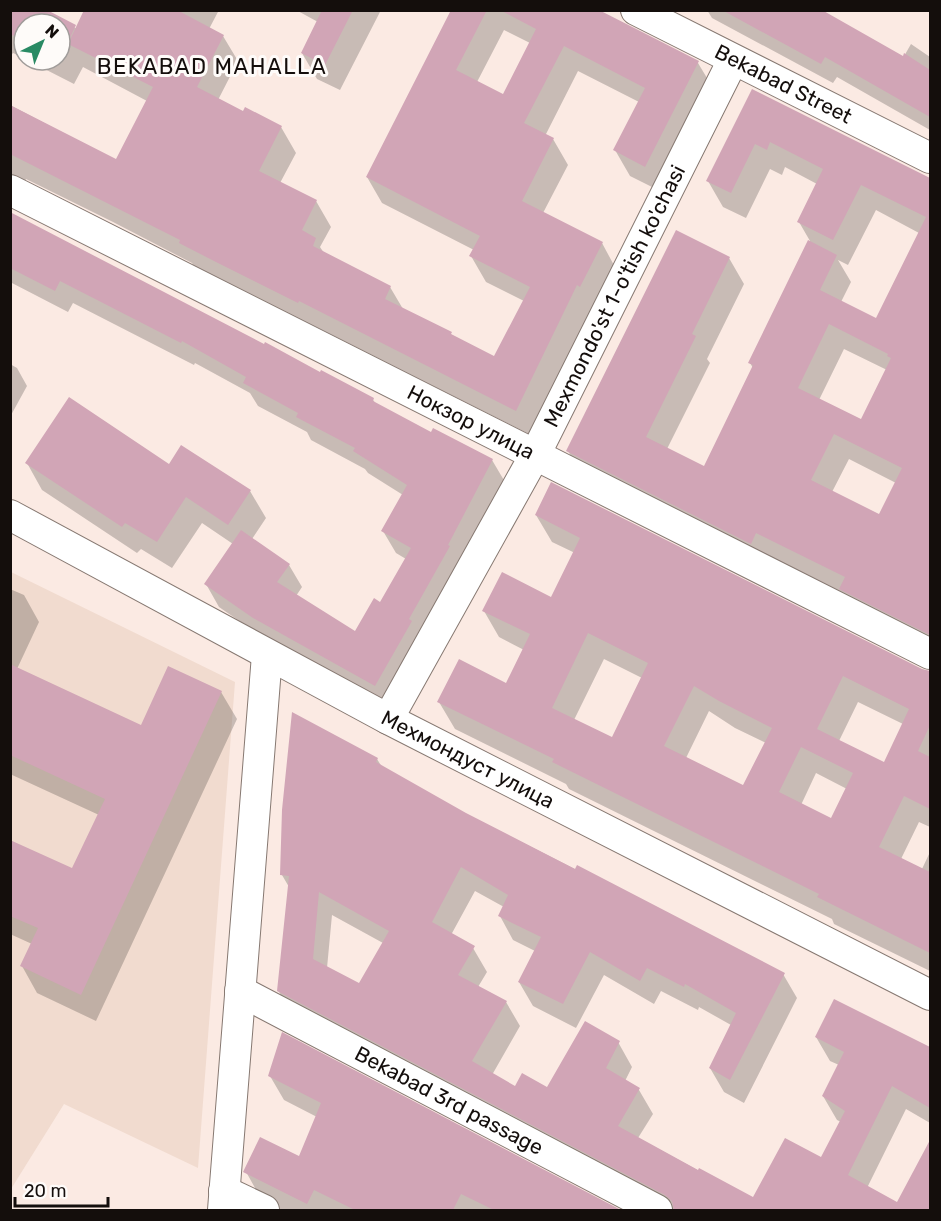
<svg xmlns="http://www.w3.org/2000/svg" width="941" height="1221" viewBox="0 0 941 1221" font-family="Rubik,sans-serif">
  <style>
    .education { fill: #f1dbcf }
    .shadow { fill: #0003; fill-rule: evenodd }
    .building { fill: #d1a5b6; fill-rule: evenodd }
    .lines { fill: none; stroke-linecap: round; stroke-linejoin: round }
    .street-casing { stroke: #867871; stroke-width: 32 }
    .street { stroke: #fff; stroke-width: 30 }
    .labels { text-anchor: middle; stroke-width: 6; stroke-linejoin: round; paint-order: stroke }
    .street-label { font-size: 21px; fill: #140e0c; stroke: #fefbf9 }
    .neighbourhood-label { font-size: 22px; letter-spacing: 1.5px; fill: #140e0c; stroke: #fefbf9 }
  </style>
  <rect width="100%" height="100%" fill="#fbeae3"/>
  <!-- education -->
  <path class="education" d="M11 572 235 682 198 1168 64 1104 11 1189Z"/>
  <!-- shadow -->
  <path class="shadow" d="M10 10H44L77 29 163 10H219L209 29 223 36 238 61 218 100 244 113 281 127 296 153 280 183 316 201 331 227 320 247 324 253 390 287 403 309 495 358 524 301 486 282 471 256 474 250 382 203 367 177 452 10H596L698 63 713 88 660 191 630 176 615 150 639 102 578 71 545 136 553 139 568 165 543 213 602 243 616 269 531 435 314 326 313 328 195 268 192 263 113 222 26 179 25 182 10 174V105L116 161 147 101 83 67 74 84 27 60H60V24H24V58L13 53 10 57ZM504 30 530 43 503 96 477 82Z
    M296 10H381L340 90 317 79 302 53 318 22Z
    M707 10H818L903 58 911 44 930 57V130L837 77 833 83 712 18Z
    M753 91 930 180V652L583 477 568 451 729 258 744 284 707 359 710 363 667 449 704 468 753 368 750 363 810 241 799 222 817 184 785 167 782 175 770 169 746 218 723 207 708 181ZM876 210 919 233 876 320 841 302 851 282 838 260 848 265ZM844 349 887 370 861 421 819 400ZM849 459 896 483 880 516 832 492Z
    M10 214 265 346 373 400 376 404 432 434 492 460 505 482 388 707 267 640 219 607 206 584 233 544 202 523 172 568 141 549 137 553 42 490 27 463 170 466 250 491 266 518 252 539 289 565 302 587 296 596 355 633 381 604 406 559 396 553 383 531 403 495 368 473 365 469 311 440 307 432 258 406 250 393 195 363 194 365 73 303 68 312 10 282Z
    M10 364 17 368 27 386 10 417Z
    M536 515 929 672 930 675V827L919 822 901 859 922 869 930 852V971L834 924 832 919 569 789 566 784 455 729 439 702 507 685 524 650 499 637 484 611 552 599 575 553 552 542ZM604 659 642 678 612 739 574 720ZM858 702 903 724 884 764 839 741ZM709 711 735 728 766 743 744 787 686 758ZM816 773 847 789 832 819 801 805Z
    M10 589 24 595 39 622 17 669 141 727 221 692 237 719 96 1021 37 993 22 966 32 944 10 934V841L73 870 99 815 10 774Z
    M377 759 382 767 466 814 783 974 797 998 744 1103 724 1092 710 1068 731 1025 699 1007 698 1010 661 991 654 1004 604 975 576 1028 533 1006 519 982 535 951 513 940 500 916 504 907 475 891 451 935 473 948 487 972 478 987 506 1002 520 1026 492 1075 515 1088 547 1089 618 1042 632 1067 625 1081 639 1090 653 1114 638 1138 753 1200 822 1159 841 1122 837 1120 823 1096 839 1065 830 1061 816 1037 835 1001 930 1049V1123L906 1109 867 1188 897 1204 930 1143V1210H665L292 1015 278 990 289 887 282 875ZM332 915 383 943 360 985 327 968Z
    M283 1035 618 1210H272L259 1195 245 1170 300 1158 317 1117 284 1100 270 1076Z"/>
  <!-- building -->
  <path class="building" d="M10 10H47L76 25 60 59V24H24V41L10 34Z
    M84 10H177L224 35 197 87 243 111 245 107 282 126 259 171 317 200 302 230 316 238 313 246 391 286 385 299 452 332 451 334 494 356 530 287 469 256 480 236 366 177 451 10H487L456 70 503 94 536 29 500 10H599L699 61 645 167 613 150 645 88 564 46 524 123 554 138 522 201 603 242 580 287 577 285 516 411 299 301 298 303 214 261 179 243 180 240 10 154V105L116 159 153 87 68 44Z
    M322 10H353L325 65 301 53Z
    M722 10H822L903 56 904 53 930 70V117L825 57 821 64Z
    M752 89 930 178V635L839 589 845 577 756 533 751 544 566 451 676 230 730 257 692 334 696 336 646 437 704 466 753 365 748 363 808 240 837 255 820 290 876 318 926 217 861 185 833 240 797 222 823 169 770 142 767 150 755 144 731 193 706 181ZM829 324 888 354 887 356 891 358 861 419 798 388ZM834 434 902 468 879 514 811 480Z
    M10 212 264 344 265 342 320 372 321 370 374 398 373 401 431 432 433 428 493 459 448 545 450 546 409 619 412 621 375 686 253 618 204 584 241 530 290 564 277 582 355 631 374 598 380 602 411 548 381 531 407 485 353 451 355 448 296 417 298 413 243 383 246 377 182 341 181 343 60 281 55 291 10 268Z
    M69 397 169 464 181 445 251 490 228 525 186 497 157 542 125 523 122 527 25 463Z
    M551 482 922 669 930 671V725L918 751 930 757V809L904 796 879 847 930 872V953L817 897 819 894 552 762 554 759 437 702 459 659 506 683 530 634 482 611 502 572 551 597 580 538 535 515ZM588 633 648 663 612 737 552 708ZM843 676 909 709 884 762 817 729ZM694 686 719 701 772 728 743 785 664 746ZM801 747 853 773 831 818 779 792Z
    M10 664 141 725 168 666 222 691 81 995 20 966 38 928 10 916V840L72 868 105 799 10 755Z
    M292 712 378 758 376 762 466 813 575 869 577 865 785 973 730 1080 709 1068 736 1013 685 984 684 987 647 968 640 981 590 952 563 1004 518 982 541 937 498 916 508 895 461 867 432 922 475 946 458 975 507 1001 472 1061 515 1086 522 1073 547 1087 585 1021 620 1041 606 1068 640 1088 618 1126 698 1170 699 1168 753 1197 785 1138 821 1157 845 1111 822 1096 844 1052 815 1037 834 999 930 1047V1108L892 1086 848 1175 897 1202 930 1140V1210H674L672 1201 665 1195 277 991 289 876 280 875 282 810ZM319 892 389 931 359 983 313 959Z
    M282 1032 621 1210H494L461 1194 453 1210H355L314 1190 307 1204 243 1172 260 1137 299 1156 321 1103 268 1076Z"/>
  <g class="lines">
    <defs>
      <g id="street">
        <path id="s1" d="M636 10 930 158"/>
        <path id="s2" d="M10 190 930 654"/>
        <path id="s3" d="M10 515 388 719 930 995"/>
        <path id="s4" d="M388 719 535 455 733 60"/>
        <path id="s5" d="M240 991 657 1210"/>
        <path d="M224 1191 264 1210"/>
        <path d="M223 1210 267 655"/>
      </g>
    </defs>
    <!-- street casing -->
    <use href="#street" class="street-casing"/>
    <!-- street -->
    <use href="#street" class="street"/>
  </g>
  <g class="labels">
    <!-- street labels -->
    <g class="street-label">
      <text dy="7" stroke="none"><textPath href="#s1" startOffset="165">Bekabad Street</textPath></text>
      <text dy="7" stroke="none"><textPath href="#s4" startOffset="480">Mexmondo'st 1-o'tish ko'chasi</textPath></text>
      <text dy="7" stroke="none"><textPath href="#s2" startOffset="516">Нокзор улица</textPath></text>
      <text dy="7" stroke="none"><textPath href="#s3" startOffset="519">Мехмондуст улица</textPath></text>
      <text dy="7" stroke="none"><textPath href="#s5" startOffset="236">Bekabad 3rd passage</textPath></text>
    </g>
    <!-- neighbourhood labels -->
    <g class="neighbourhood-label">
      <text x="212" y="74">BEKABAD MAHALLA</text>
    </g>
  </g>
  <!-- border -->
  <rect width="941" height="1221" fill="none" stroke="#140e0c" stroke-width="24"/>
  <!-- north arrow -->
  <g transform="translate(42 42) rotate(43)"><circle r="28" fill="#fefbf9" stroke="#a09c9a" stroke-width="1.5"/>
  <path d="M0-4.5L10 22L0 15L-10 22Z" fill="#298a64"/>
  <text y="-9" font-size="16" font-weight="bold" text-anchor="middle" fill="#140e0c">N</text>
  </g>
  <!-- scale -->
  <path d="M15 1197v9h93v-9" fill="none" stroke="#140e0c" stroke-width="3"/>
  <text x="24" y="1197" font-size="18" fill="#140e0c" stroke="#fefbf9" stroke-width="4.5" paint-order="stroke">20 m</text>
</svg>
